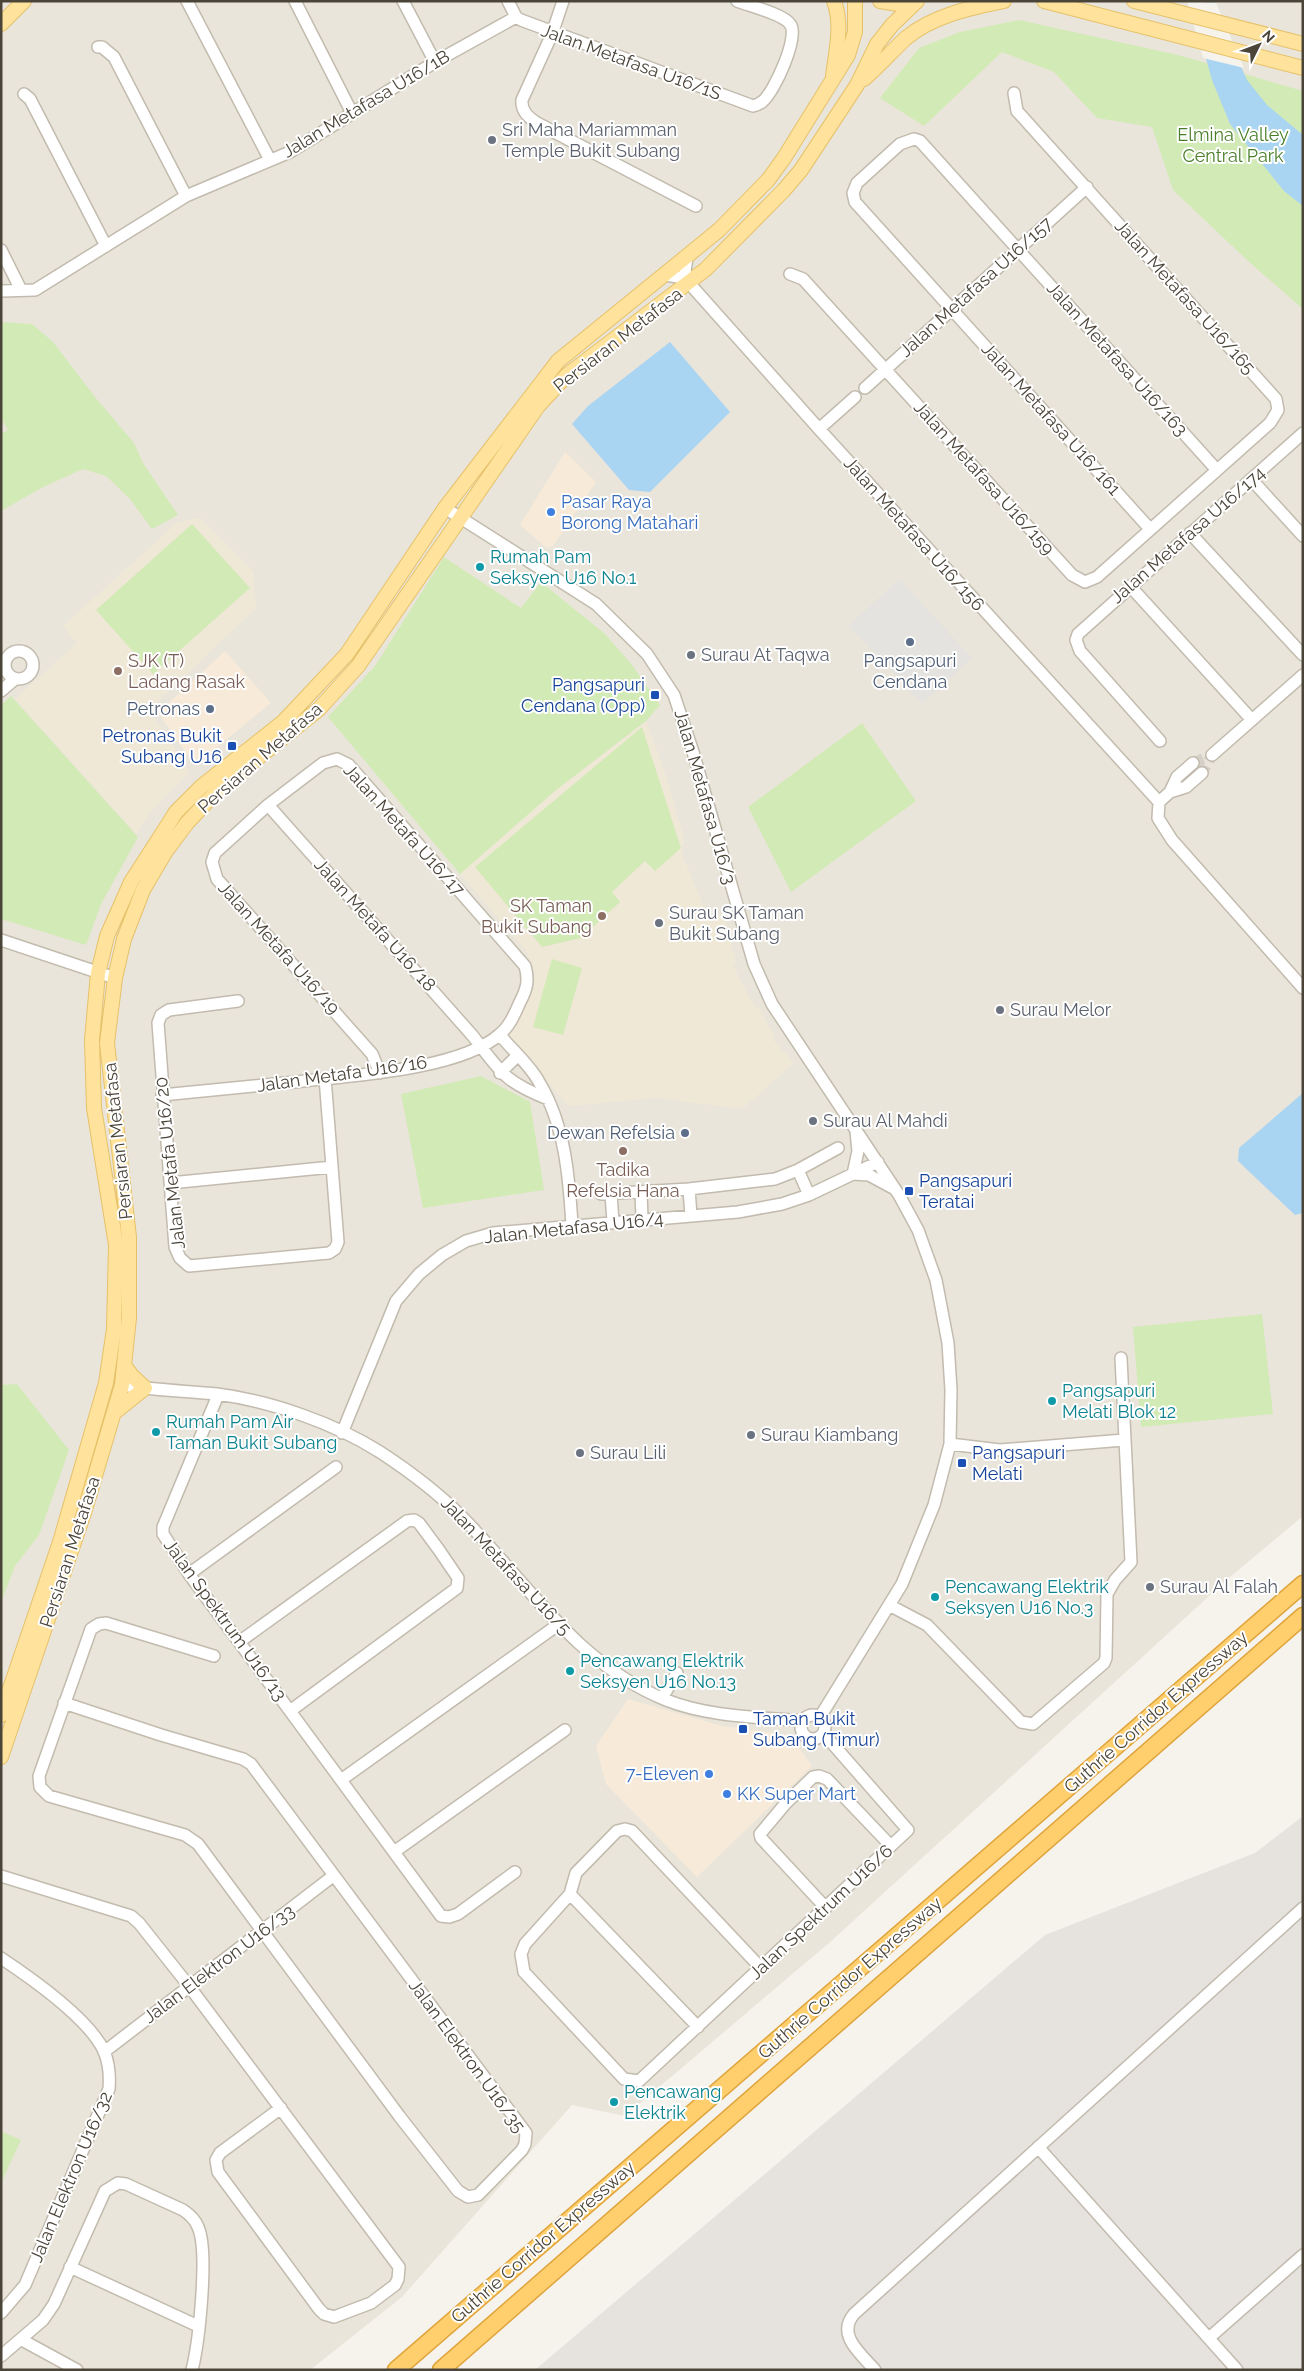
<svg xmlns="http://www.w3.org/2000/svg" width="1304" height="2371" viewBox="0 0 1304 2371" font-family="Raleway,sans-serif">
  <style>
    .residential { fill: #eae5da }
    .commercial { fill: #f7ead8 }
    .industrial { fill: #e6e2dd }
    .education { fill: #efe8d6 }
    .green { fill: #d2eab5 }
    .parking { fill: #e5e3e0 }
    .water { fill: #a9d4f2 }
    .pier { fill: #f6f3ec }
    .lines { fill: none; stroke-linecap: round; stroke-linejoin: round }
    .minor-tunnel { stroke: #d4d0c8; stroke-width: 11; stroke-dasharray: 11 5.5; stroke-linecap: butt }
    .minor-casing { stroke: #c2bbae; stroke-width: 14 }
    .major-casing { stroke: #e6c16a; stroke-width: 16 }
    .highway-casing { stroke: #e0a43c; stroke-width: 19 }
    .minor { stroke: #fff; stroke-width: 11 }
    .major { stroke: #ffe39c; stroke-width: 14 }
    .highway { stroke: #ffcf6e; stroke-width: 16 }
    .worship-dot { fill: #6b7280; stroke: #fff; stroke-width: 2 }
    .shop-dot { fill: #3f7fe0; stroke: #fff; stroke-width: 2 }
    .culture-dot { fill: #0f9aa8; stroke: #fff; stroke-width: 2 }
    .service-dot { fill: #5c6f8a; stroke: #fff; stroke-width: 2 }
    .education-dot { fill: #8d6e63; stroke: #fff; stroke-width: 2 }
    .transit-dot { fill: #1a4fb4; stroke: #fff; stroke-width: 2 }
    .labels { text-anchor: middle; stroke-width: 4; stroke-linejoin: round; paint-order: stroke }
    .street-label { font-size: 18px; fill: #4b4439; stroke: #fff }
    .worship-label { font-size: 18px; fill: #5b616d; stroke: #fff; text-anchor: start }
    .park-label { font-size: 18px; fill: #4a7f2a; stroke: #fff }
    .shop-label { font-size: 18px; fill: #366cbe; stroke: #fff; text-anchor: start }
    .culture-label { font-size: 18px; fill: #0d838f; stroke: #fff; text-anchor: start }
    .education-label { font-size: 18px; fill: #785e54; stroke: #fff; text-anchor: start }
    .service-label { font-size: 18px; fill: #4e5e75; stroke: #fff; text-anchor: end }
    .transit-label { font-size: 18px; fill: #164399; stroke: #fff; text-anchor: start }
  </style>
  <rect width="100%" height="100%" fill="#f6f3ec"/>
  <!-- residential -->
  <path class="residential" d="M1 1H1303V1516L1230 1577 829 1943 625 2116 572 2105 402 2297 310 2370H1Z"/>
  <!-- commercial -->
  <path class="commercial" d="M565 452 596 482 553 546 547 548 520 525Z
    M225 651 271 703 195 765 158 713Z
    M628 1699 722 1726 790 1735 812 1766 697 1877 606 1784 596 1746Z"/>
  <!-- industrial -->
  <path class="industrial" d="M1303 1816V2370H535L1045 1935 1255 1853Z"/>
  <!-- education -->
  <path class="education" d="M200 518 253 571 256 608 149 710 190 772 148 815 136 834 15 699 77 643 63 626 178 522Z
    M646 721 666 776 684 839 682 854 708 918 724 914 736 962 733 966 755 1008 758 1007 775 1037 772 1039 794 1063 742 1109 657 1098 568 1106 509 1035 533 990 535 974 527 952 460 874 556 790Z"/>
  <!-- green -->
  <path class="green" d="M1019 20 1178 55 1303 91V309L1248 261 1173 190 1152 127 1097 118 1054 72 1002 52 924 126 880 98 919 48 960 32Z
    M1 322 32 324 53 342 95 397 134 443 143 463 178 515 152 529 130 499 106 476 83 469 43 487 1 511V434L8 430 1 418Z
    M192 524 250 588 153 674 96 610Z
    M444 557 521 608 541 582 605 634 632 665 660 705 646 721 556 790 460 874 328 717 375 666Z
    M11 696 138 837 101 904 86 945 1 919V705Z
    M862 723 916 801 791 892 748 807Z
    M642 727 681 848 655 871 645 861 612 892 620 902 581 938 542 947 475 867Z
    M552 959 582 968 563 1035 533 1027Z
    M481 1076 530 1102 544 1190 423 1208 401 1094Z
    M1262 1314 1273 1414 1141 1427 1133 1327Z
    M17 1384 69 1450 39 1535 15 1566 1 1602V1385Z
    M1 2131 21 2140 1 2183Z"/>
  <!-- parking -->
  <path class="parking" d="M899 579 972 658 922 704 849 626Z"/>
  <!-- water -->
  <path class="water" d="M1190 1H1212L1247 80 1267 105 1303 135V206L1284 191 1230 124 1212 80Z
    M670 342 730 412 650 492 629 490 572 424 588 406Z
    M1303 1093V1213L1295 1215 1238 1161 1239 1148Z"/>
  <!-- pier -->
  <path class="pier" d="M1187 1 1216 3 1244 68 1203 58Z"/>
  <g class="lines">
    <!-- minor-tunnel -->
    <path class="minor-tunnel" d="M1193 763 1212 755 1202 773"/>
    <defs>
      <path id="minor" d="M187 1 270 160
        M295 1 352 113
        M403 1 435 62
        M508 1 516 17 521 20 753 106C757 105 760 104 763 101 774 92 800 36 790 24 783 14 750 6 737 1
        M563 1 552 34 522 100C521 111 528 117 537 123L696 206
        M98 47H102L114 57 186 196
        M24 94 30 99 106 246
        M1 250 21 290
        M687 258 685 271 689 283 819 429 1159 802
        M790 274 803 279 1072 575 1085 582 1097 577 1270 423 1278 410 1276 399 1017 111 1014 93
        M665 275 678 277 689 283
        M1 291 35 290 186 196 290 152 435 62 516 17
        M865 388 1087 187
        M819 429 855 397
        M1251 479 1303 536
        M445 508 596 604 647 654 674 695 693 752 754 964 772 1004 899 1195 918 1230 936 1280 948 1343 951 1390 950 1444 934 1505 902 1584 820 1717
        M1150 529 855 202 853 193 857 183 900 144 914 139 920 141 1216 469
        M1190 533 1303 655
        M1130 586 1252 720
        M5 665a14 14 0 1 1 28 0a14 14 0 1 1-28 0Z
        M1 691 15 679
        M1160 741 1080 651 1076 640 1078 634 1303 433
        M1212 755 1303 675
        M1170 792 1177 777 1193 763
        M1159 802 1158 818 1172 840 1303 988
        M1159 802 1170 792 1186 787 1202 773
        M268 805 472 1035C501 1072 503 1081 548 1099
        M1 940 115 978
        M238 1001 169 1010 161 1015 158 1023 175 1247 180 1258 189 1266 329 1253 335 1249 338 1242 325 1078
        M500 1035C512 1050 530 1065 539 1082 565 1125 569 1176 572 1225
        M500 1073 517 1056
        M162 1095C207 1091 251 1086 295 1082 347 1076 461 1070 500 1034 510 1026 515 1013 520 1002 527 989 529 980 525 966L349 765 337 759 323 763 268 805 215 853 212 862 217 879 372 1054 380 1073
        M856 1131 858 1151 853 1174 869 1175 893 1188
        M798 1170 809 1195
        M170 1183 332 1167
        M689 1189 691 1216
        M641 1192 642 1220
        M601 1194 689 1189 775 1179 798 1170 838 1148
        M611 1194 613 1222
        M122 1385C153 1390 185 1391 217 1394 271 1401 334 1423 380 1452 409 1471 437 1492 461 1516 527 1582 575 1663 666 1700 709 1717 757 1717 803 1721
        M218 1395 163 1527V1534L189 1574 441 1916 449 1917 458 1914 515 1872
        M342 1433 396 1301 419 1274 442 1255 466 1241 493 1233 738 1212 782 1204 809 1195 878 1162
        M950 1444 1000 1450 1124 1440
        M189 1574 336 1467
        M889 1605 927 1625 1021 1722 1033 1724 1104 1663 1106 1658 1107 1594 1115 1580 1131 1562 1121 1358
        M239 1642 407 1521 414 1520 419 1523 439 1550 458 1578 457 1588 290 1711
        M662 1698 677 1673
        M64 1703 161 1735 243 1759 251 1764 526 2133 525 2144 522 2150 478 2195 468 2197 458 2191 400 2117 198 1844 185 1835 49 1796 40 1787 39 1776 91 1629 99 1624 106 1623 214 1656
        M801 1727a12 12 0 1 1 24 0a12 12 0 1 1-24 0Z
        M341 1780 559 1624
        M394 1852 565 1730
        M1 1876 131 1916 139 1923 189 1986 399 2267 398 2279 395 2285 371 2303 334 2317 324 2314 319 2309 218 2172 216 2160 220 2153 281 2108
        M570 1894 698 2027
        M826 1908 761 1838 760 1834 786 1803 813 1777 819 1776 827 1779 891 1846
        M1 1958C31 1978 89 2019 104 2051 109 2063 110 2077 109 2089L25 2285 1 2313
        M761 1968 632 1831 625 1829 617 1831 576 1873 570 1894 525 1944 521 1954 524 1972 624 2079 639 2081 908 1830 824 1734
        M104 2052 333 1876
        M1038 2147 1237 2370
        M70 2267 198 2326
        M1209 2338 1303 2255
        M22 2340 77 2370
        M1 2356 43 2320 54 2304 105 2191 118 2183 126 2184 183 2210C189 2214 195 2219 198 2227 209 2251 199 2342 192 2370
        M875 2370C861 2354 836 2335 854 2314L1303 1908"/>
      <path id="major" d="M880 1 904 5 917 1
        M1044 1 1303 68
        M1134 1 1303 44
        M1 24 24 1
        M833 76C836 50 843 26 834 1
        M864 79C879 66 892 51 906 38 934 15 970 8 1004 1
        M115 1412 145 1388 132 1376 124 1365
        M1 1715 60 1542 106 1383 114 1329 116 1245 94 1108 92 1040 98 973 107 936 131 882 176 812 202 786 283 722 347 654 445 508 558 361 719 230 768 180 784 158 848 55 855 32V1
        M1 1757 84 1513 122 1385 129 1318V1237L107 1043 115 978 124 939 143 890 166 851 187 823 219 789 319 709 358 666 538 406 567 375 706 269 784 190 801 170 857 85 877 44 892 25 917 1"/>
      <path id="highway" d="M396 2370 1303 1584
        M441 2370 1303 1616"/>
    </defs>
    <!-- minor casing -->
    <use href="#minor" class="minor-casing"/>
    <!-- major casing -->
    <use href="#major" class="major-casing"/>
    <!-- highway casing -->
    <use href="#highway" class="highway-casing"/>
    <!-- minor -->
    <use href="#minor" class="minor"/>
    <!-- major -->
    <use href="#major" class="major"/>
    <!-- highway -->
    <use href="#highway" class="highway"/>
  </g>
  <!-- markers -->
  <g class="worship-dot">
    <circle cx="492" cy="140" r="5"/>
    <circle cx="691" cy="655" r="5"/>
    <circle cx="659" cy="923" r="5"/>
    <circle cx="1000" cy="1010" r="5"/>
    <circle cx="813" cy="1121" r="5"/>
    <circle cx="751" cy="1435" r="5"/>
    <circle cx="580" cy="1453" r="5"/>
    <circle cx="1150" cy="1587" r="5"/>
  </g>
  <g class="shop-dot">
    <circle cx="551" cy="512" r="5"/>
    <circle cx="709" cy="1774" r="5"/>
    <circle cx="727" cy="1794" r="5"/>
  </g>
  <g class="culture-dot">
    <circle cx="480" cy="567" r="5"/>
    <circle cx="1052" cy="1401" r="5"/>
    <circle cx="156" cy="1432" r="5"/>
    <circle cx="935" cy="1597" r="5"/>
    <circle cx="570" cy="1671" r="5"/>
    <circle cx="614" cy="2102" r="5"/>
  </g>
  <g class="service-dot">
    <circle cx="910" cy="642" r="5"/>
    <circle cx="210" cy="709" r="5"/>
    <circle cx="685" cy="1133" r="5"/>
  </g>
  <g class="education-dot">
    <circle cx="118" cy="671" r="5"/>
    <circle cx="602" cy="916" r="5"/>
    <circle cx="623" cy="1151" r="5"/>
  </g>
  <g class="transit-dot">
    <rect x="650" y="690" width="10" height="10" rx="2.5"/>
    <rect x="227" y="741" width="10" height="10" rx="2.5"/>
    <rect x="904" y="1186" width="10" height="10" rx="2.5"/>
    <rect x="957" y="1458" width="10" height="10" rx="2.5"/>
    <rect x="738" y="1724" width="10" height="10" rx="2.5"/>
  </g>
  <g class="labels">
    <!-- street labels -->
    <g class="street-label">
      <text transform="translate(631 62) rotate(20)" y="6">Jalan Metafasa U16/1S</text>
      <text transform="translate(366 104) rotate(-31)" y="6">Jalan Metafasa U16/1B</text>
      <text transform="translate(976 287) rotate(-42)" y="6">Jalan Metafasa U16/157</text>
      <text transform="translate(1185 297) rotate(48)" y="6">Jalan Metafasa U16/165</text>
      <text transform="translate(618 340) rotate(-38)" y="6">Persiaran Metafasa</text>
      <text transform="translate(1117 359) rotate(48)" y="6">Jalan Metafasa U16/163</text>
      <text transform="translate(1051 419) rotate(48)" y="6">Jalan Metafasa U16/161</text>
      <text transform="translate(984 478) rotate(48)" y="6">Jalan Metafasa U16/159</text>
      <text transform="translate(914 534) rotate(48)" y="6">Jalan Metafasa U16/156</text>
      <text transform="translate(1188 535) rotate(-41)" y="6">Jalan Metafasa U16/174</text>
      <text transform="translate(260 758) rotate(-41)" y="6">Persiaran Metafasa</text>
      <text transform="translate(705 797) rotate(74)" y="6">Jalan Metafasa U16/3</text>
      <text transform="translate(404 830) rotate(48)" y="6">Jalan Metafa U16/17</text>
      <text transform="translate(375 925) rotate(48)" y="6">Jalan Metafa U16/18</text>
      <text transform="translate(279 948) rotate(48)" y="6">Jalan Metafa U16/19</text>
      <text transform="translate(342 1074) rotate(-8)" y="6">Jalan Metafa U16/16</text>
      <text transform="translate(118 1141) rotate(-96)" y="6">Persiaran Metafasa</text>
      <text transform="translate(170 1163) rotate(-96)" y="6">Jalan Metafa U16/20</text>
      <text transform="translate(574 1228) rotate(-6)" y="6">Jalan Metafasa U16/4</text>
      <text transform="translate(70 1552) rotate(-72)" y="6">Persiaran Metafasa</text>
      <text transform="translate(506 1566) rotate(47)" y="6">Jalan Metafasa U16/5</text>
      <text transform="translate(225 1620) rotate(54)" y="6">Jalan Spektrum U16/13</text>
      <text transform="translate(1156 1712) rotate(-41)" y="6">Guthrie Corridor Expressway</text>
      <text transform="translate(821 1912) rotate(-43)" y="6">Jalan Spektrum U16/6</text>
      <text transform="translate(219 1964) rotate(-37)" y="6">Jalan Elektron U16/33</text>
      <text transform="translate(850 1978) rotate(-41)" y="6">Guthrie Corridor Expressway</text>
      <text transform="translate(467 2056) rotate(54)" y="6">Jalan Elektron U16/35</text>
      <text transform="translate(71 2177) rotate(-67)" y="6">Jalan Elektron U16/32</text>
      <text transform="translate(543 2242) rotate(-41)" y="6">Guthrie Corridor Expressway</text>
    </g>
    <!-- worship labels -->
    <g class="worship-label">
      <text x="502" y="136">Sri Maha Mariamman<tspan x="502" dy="21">Temple Bukit Subang</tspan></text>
      <text x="701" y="661">Surau At Taqwa</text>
      <text x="669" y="919">Surau SK Taman<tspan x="669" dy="21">Bukit Subang</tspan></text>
      <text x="1010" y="1016">Surau Melor</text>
      <text x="823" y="1127">Surau Al Mahdi</text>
      <text x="761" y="1441">Surau Kiambang</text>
      <text x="590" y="1459">Surau Lili</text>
      <text x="1160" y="1593">Surau Al Falah</text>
    </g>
    <!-- park labels -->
    <g class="park-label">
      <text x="1233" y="141">Elmina Valley<tspan x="1233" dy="21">Central Park</tspan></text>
    </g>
    <!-- shop labels -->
    <g class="shop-label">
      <text x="561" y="508">Pasar Raya<tspan x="561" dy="21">Borong Matahari</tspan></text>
      <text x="699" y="1780" text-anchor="end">7-Eleven</text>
      <text x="737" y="1800">KK Super Mart</text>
    </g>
    <!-- culture labels -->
    <g class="culture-label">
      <text x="490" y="563">Rumah Pam<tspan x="490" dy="21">Seksyen U16 No.1</tspan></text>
      <text x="1062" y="1397">Pangsapuri<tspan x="1062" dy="21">Melati Blok 12</tspan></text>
      <text x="166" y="1428">Rumah Pam Air<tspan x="166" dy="21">Taman Bukit Subang</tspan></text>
      <text x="945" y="1593">Pencawang Elektrik<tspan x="945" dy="21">Seksyen U16 No.3</tspan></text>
      <text x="580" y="1667">Pencawang Elektrik<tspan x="580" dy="21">Seksyen U16 No.13</tspan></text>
      <text x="624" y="2098">Pencawang<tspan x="624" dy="21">Elektrik</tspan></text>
    </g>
    <!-- education labels -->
    <g class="education-label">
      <text x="128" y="667">SJK (T)<tspan x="128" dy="21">Ladang Rasak</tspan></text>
      <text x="592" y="912" text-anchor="end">SK Taman<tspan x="592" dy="21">Bukit Subang</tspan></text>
      <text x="623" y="1176" text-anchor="middle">Tadika<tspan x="623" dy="21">Refelsia Hana</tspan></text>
    </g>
    <!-- service labels -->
    <g class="service-label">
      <text x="910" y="667" text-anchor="middle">Pangsapuri<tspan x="910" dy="21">Cendana</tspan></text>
      <text x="200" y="715">Petronas</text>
      <text x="675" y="1139">Dewan Refelsia</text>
    </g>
    <!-- transit labels -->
    <g class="transit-label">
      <text x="645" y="691" text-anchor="end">Pangsapuri<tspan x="645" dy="21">Cendana (Opp)</tspan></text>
      <text x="222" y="742" text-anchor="end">Petronas Bukit<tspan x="222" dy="21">Subang U16</tspan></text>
      <text x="919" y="1187">Pangsapuri<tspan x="919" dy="21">Teratai</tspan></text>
      <text x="972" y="1459">Pangsapuri<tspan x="972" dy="21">Melati</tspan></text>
      <text x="753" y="1725">Taman Bukit<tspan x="753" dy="21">Subang (Timur)</tspan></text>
    </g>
  </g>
  <!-- border -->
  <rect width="1304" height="2371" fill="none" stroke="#4b4439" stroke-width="5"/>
  <!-- north arrow -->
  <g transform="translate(1259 45) rotate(48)" stroke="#ffffff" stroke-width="4" paint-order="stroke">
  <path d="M0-4L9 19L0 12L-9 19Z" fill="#4b4439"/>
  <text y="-8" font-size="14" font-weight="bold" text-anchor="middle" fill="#4b4439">N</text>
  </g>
</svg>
